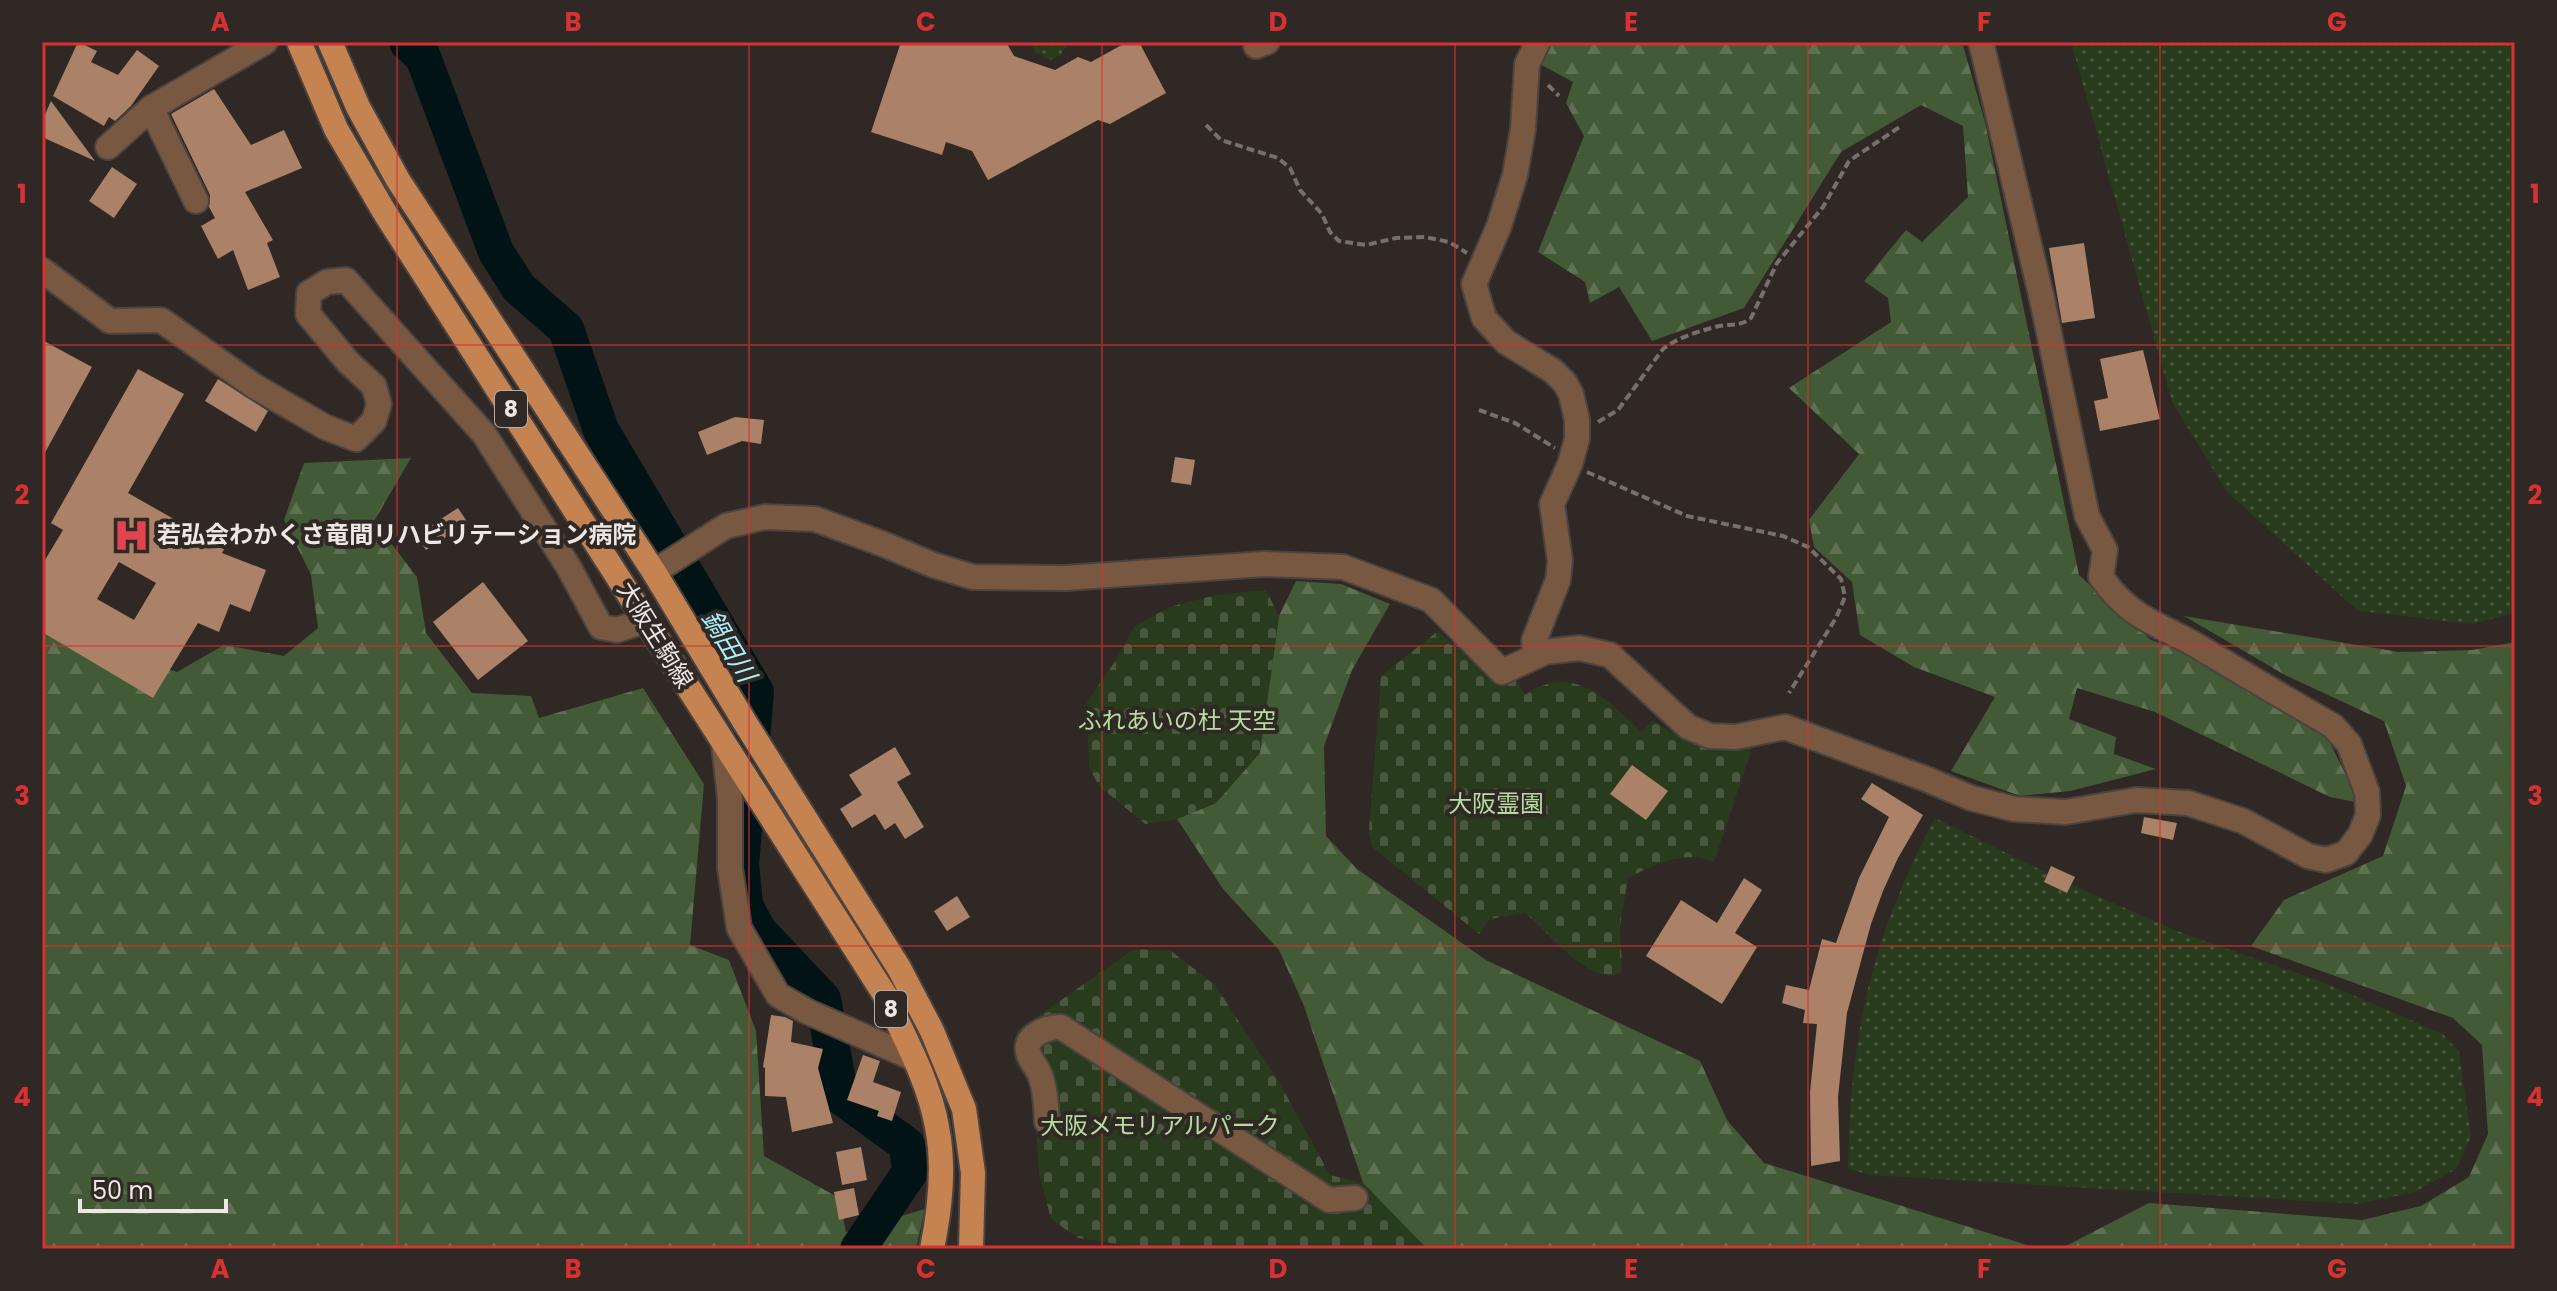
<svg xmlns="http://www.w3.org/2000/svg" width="2557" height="1291" viewBox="0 0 2557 1291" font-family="Poppins,'Noto Sans JP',sans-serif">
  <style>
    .green { fill: url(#green-dots) }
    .forest { fill: url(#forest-firs) }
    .cemetery { fill: url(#cemetery-stones) }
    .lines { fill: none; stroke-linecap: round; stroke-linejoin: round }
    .river { stroke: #021315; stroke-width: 36 }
    .building { fill: #ab8267; fill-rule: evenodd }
    .minor-casing { stroke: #4a433f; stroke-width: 28 }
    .major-casing { stroke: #4a433f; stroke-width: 28 }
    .path { stroke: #76706c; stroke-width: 4; stroke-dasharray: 8 4; stroke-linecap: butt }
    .minor { stroke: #785840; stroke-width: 24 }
    .major { stroke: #c68352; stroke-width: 24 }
    .grid { fill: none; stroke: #d73231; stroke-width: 2; stroke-opacity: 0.55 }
    .labels { text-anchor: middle; stroke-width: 8; stroke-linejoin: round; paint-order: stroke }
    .shield { fill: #2f2824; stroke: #b4aeab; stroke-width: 2 }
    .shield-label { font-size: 22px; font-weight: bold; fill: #ede8e5 }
    .poi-label { font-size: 24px; font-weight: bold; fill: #ede8e5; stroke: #2f2824; text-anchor: start }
    .street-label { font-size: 24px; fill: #ede8e5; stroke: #2f2824 }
    .park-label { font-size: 24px; fill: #b5dd9f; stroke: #2f2824 }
    .water-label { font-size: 26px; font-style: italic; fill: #a6f1fc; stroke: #2f2824 }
    .neatline { fill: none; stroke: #d73231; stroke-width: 3 }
    .grid-label { font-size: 26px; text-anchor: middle; font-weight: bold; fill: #d73231 }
  </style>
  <defs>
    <pattern id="green-dots" width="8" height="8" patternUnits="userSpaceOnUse" patternTransform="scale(2)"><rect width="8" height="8" fill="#283b1c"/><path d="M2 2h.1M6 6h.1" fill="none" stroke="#48573d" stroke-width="1.8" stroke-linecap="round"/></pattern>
    <pattern id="forest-firs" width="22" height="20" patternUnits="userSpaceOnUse" patternTransform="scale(2)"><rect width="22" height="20" fill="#435a36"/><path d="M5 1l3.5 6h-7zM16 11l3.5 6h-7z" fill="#5e7253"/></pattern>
    <pattern id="cemetery-stones" width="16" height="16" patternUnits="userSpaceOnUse" patternTransform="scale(2)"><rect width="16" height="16" fill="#283b1c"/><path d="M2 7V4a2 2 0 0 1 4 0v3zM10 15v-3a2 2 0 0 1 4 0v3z" fill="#48573d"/></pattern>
  </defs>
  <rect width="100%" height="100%" fill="#2f2824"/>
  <!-- green -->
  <path class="green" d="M1030 42H1065L1066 47 1061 55 1050 60 1035 52Z
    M2071 42H2515V613L2472 624 2358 611 2227 492 2172 402Z
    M1935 818 2072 885 2187 935 2318 980 2443 1034 2459 1052 2471 1137 2456 1169 2415 1192 2358 1204 1870 1175 1848 1169C1850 1034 1871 938 1935 818Z"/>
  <!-- forest -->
  <path class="forest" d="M1547 42H1962L1985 122 2079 575 2151 640 2208 660 2322 727 2360 803 2330 797 2155 712 2077 688 2069 719 2116 737 2114 754 2156 769 2070 791 2020 796 1951 771 1995 697 1914 667 1860 635 1852 582 1814 547 1809 520 1859 454 1789 388 1891 322 1888 298 1864 281 1906 230 1922 242 1968 197 1963 126 1921 105 1841 152 1744 308 1652 341 1619 287 1590 303 1585 282 1538 252 1584 136 1566 103 1573 82 1534 61Z
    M411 458 374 521 417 577 426 633 472 693 531 696 539 718 643 688 704 784 690 945 729 960 756 1031 764 1156 839 1198 846 1232 925 1209 916 1249H42V591L124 654 177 672 224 645 284 656 318 628 311 575 284 520 304 463Z
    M1296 581 1341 584 1390 604 1352 670 1324 746 1326 836 1357 869 1486 960 1700 1061 1727 1120 1764 1163 2040 1249H1427L1363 1183 1304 1006 1279 950 1223 889 1177 819 1216 803 1270 681 1279 616Z
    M2184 616 2399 652 2472 650 2515 642V1249H2060L2149 1203 2362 1220 2421 1206 2469 1177 2488 1134 2482 1045 2453 1018 2251 946 2284 900 2383 856 2406 786 2384 721 2285 675Z"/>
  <!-- cemetery -->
  <path class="cemetery" d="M1266 590 1279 616 1260 753 1216 803 1177 819 1145 824 1099 786 1089 767 1087 702 1116 660 1134 627 1169 607 1216 595Z
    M1438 631 1504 686 1516 680 1525 695C1574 661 1608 701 1642 732L1652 720C1689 744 1709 754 1753 745L1714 862C1686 849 1653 865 1628 878L1620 926 1622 972C1595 991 1546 930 1525 913L1490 919 1479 934 1372 847 1369 830 1381 676Z
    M1134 949 1171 951 1215 985 1279 1082 1330 1175 1363 1183 1427 1249 1137 1247 1078 1238 1051 1219 1039 1173 1033 1088 1014 1063 1017 1031Z"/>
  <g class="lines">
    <!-- river -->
    <path class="river" d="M407 42 423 57 496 252 519 288 566 329 601 430 756 692 741 864 745 905 758 930 823 999 841 1097 907 1145 910 1172 858 1249"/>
  </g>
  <!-- building -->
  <path class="building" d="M78 42 97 51 91 62 118 75 137 50 159 66 131 106 115 121 109 117 104 126 53 96Z
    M901 42H1006L1014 56 1055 70 1078 57 1091 62 1127 42H1139L1166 93 1110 124 1098 120 988 180 972 151 946 142 942 155 871 132Z
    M214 89 251 145 284 130 302 168 245 192 273 240 267 243 280 277 248 290 233 250 218 259 201 226 215 218 209 207 210 195 171 114Z
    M51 101 95 161 42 137V121Z
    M112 167 137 184 114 218 89 201Z
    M2084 243 2095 318 2062 323 2049 248Z
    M42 340 92 367 42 458Z
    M2143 350 2160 419 2100 431 2094 401 2108 398 2100 359Z
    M138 369 184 394 128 493 225 548 222 553 266 570 250 612 230 604 219 632 198 623 153 698 42 632V565L63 530 51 523ZM119 562 156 583 134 620 97 599Z
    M218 379 268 411 256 432 205 401Z
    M735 417 764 420 761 444 742 441 707 455 698 432Z
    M1175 457 1195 460 1191 485 1171 482Z
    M458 508 468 523 426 550 416 535Z
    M483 582 528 641 478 680 433 622Z
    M895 747 911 774 897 782 924 827 905 839 895 823 885 830 875 814 852 828 840 809 862 795 849 775Z
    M1632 765 1668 791 1646 820 1610 794Z
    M1872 783 1923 815 1898 858 1883 891 1871 924 1847 1013 1838 1097 1840 1161 1811 1166 1810 1092 1817 1024 1803 1023 1805 1010 1782 1003 1786 985 1809 990 1822 939 1836 943 1859 878 1889 817 1861 799Z
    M2144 817 2177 823 2173 840 2141 833Z
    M2051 866 2075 877 2067 893 2044 882Z
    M1744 878 1762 890 1735 933 1757 947 1722 1004 1646 956 1681 900 1717 923Z
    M957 896 970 917 947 931 934 911Z
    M771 1015 785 1017 793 1021 791 1042 823 1049 818 1068 833 1123 792 1132 786 1097 765 1096V1068L763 1067Z
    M863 1055 880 1061 873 1082 901 1092 892 1121 877 1116 879 1111 847 1100Z
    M861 1147 867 1180 842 1185 836 1152Z
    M854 1188 859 1215 839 1220 834 1192Z"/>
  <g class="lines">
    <defs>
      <path id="minor" d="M1256 46 1267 42
        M151 108 196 201
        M108 147 151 108 265 42
        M42 270 110 321 161 320 254 386 325 427 356 439 374 421 379 404 374 386 348 362 308 314 309 293 327 282 346 280 484 434 568 566 601 627 617 630 647 620
        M654 572 726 526 765 517 815 519 883 544 933 565 973 577 1066 578 1264 564 1343 567 1431 600 1502 672 1545 652 1579 648 1610 655 1688 727 1710 736 1736 737 1785 727 1926 779 1971 798 2014 809 2066 812 2136 800 2188 803 2243 821 2308 856 2326 860 2346 853 2360 835 2368 815 2367 792 2349 744 2333 726C2288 700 2244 674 2199 647 2158 623 2131 620 2101 577L2105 550 2087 516 2042 299 1981 42
        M1536 656 1534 641 1558 580 1560 561 1552 504 1570 464 1577 439V420L1571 394 1565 383 1553 371 1506 342 1484 318 1474 284 1499 226 1515 175 1523 129 1527 64 1538 42
        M724 745 730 798V868L739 928 778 995 806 1011 913 1058
        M1047 1122C1046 1108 1046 1091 1041 1078 1039 1069 1032 1063 1029 1055 1021 1036 1047 1027 1061 1027L1329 1200 1355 1198"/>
      <path id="major" d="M299 42 336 129 385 213 885 995C904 1037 929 1081 937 1127 945 1167 940 1209 932 1249
        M330 42 358 107 398 180 654 572 744 721 899 968 932 1031 964 1109 973 1173 971 1249"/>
    </defs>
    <!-- minor casing -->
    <use href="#minor" class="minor-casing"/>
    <!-- major casing -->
    <use href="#major" class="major-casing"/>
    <!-- path -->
    <path class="path" d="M1548 85 1559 96
      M1206 125 1221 140 1278 158 1290 168 1300 190 1322 214 1330 232 1339 241 1366 245 1396 238 1425 237 1449 242 1467 253
      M1479 410 1515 423 1555 448
      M1598 422 1618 410 1663 349C1678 337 1700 331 1719 326 1731 324 1742 326 1751 318L1777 263 1823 207 1849 161 1901 126
      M1587 472 1687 516 1783 536 1808 547 1841 579 1845 597 1836 618 1789 693"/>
    <!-- minor -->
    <use href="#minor" class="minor"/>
    <!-- major -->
    <use href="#major" class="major"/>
  </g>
  <!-- grid -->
  <path class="grid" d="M397 42V1249M749 42V1249M1102 42V1249M1455 42V1249M1808 42V1249M2160 42V1249M42 345H2515M42 646H2515M42 946H2515"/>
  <!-- icons -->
  <defs>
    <symbol id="hospital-bare" viewBox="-9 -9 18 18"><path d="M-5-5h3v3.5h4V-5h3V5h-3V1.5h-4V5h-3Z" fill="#e0444e" stroke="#2f2824" stroke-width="2.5" paint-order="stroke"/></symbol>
  </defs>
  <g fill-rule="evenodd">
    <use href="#hospital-bare" x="106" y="510" width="51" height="51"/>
  </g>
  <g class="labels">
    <!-- shield labels -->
    <g class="shield">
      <rect x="495" y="391" width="32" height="36" rx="6"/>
      <rect x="875" y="991" width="32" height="36" rx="6"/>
    </g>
    <g class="shield-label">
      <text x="511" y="417">8</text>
      <text x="891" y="1017">8</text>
    </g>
    <!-- poi labels -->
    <g class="poi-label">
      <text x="157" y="543">若弘会わかくさ竜間リハビリテーション病院</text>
    </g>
    <!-- street labels -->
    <g class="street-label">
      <text transform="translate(655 635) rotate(58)" y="8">大阪生駒線</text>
    </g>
    <!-- park labels -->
    <g class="park-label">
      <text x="1177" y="729">ふれあいの杜 天空</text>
      <text x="1496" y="812">大阪霊園</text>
      <text x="1160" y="1134">大阪メモリアルパーク</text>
    </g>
    <!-- water labels -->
    <g class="water-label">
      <text transform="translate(729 646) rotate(59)" y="9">鍋田川</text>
    </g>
  </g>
  <!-- border -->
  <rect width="2557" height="1291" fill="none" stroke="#2f2824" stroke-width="88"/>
  <!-- scale -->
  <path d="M80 1199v12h146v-12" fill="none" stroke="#ede8e5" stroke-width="4"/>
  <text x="92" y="1199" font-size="24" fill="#ede8e5" stroke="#2f2824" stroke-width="6" paint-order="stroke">50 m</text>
  <rect x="44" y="44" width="2469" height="1203" class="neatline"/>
  <g class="grid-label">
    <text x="220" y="31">A</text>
    <text x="573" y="31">B</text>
    <text x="926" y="31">C</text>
    <text x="1278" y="31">D</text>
    <text x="1631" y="31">E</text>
    <text x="1984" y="31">F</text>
    <text x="2337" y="31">G</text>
    <text x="22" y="203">1</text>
    <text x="2535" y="203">1</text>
    <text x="22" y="504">2</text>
    <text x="2535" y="504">2</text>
    <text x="22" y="805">3</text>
    <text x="2535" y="805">3</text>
    <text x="22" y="1106">4</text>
    <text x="2535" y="1106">4</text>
    <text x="220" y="1278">A</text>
    <text x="573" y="1278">B</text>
    <text x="926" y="1278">C</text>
    <text x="1278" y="1278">D</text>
    <text x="1631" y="1278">E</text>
    <text x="1984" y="1278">F</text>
    <text x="2337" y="1278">G</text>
  </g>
</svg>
